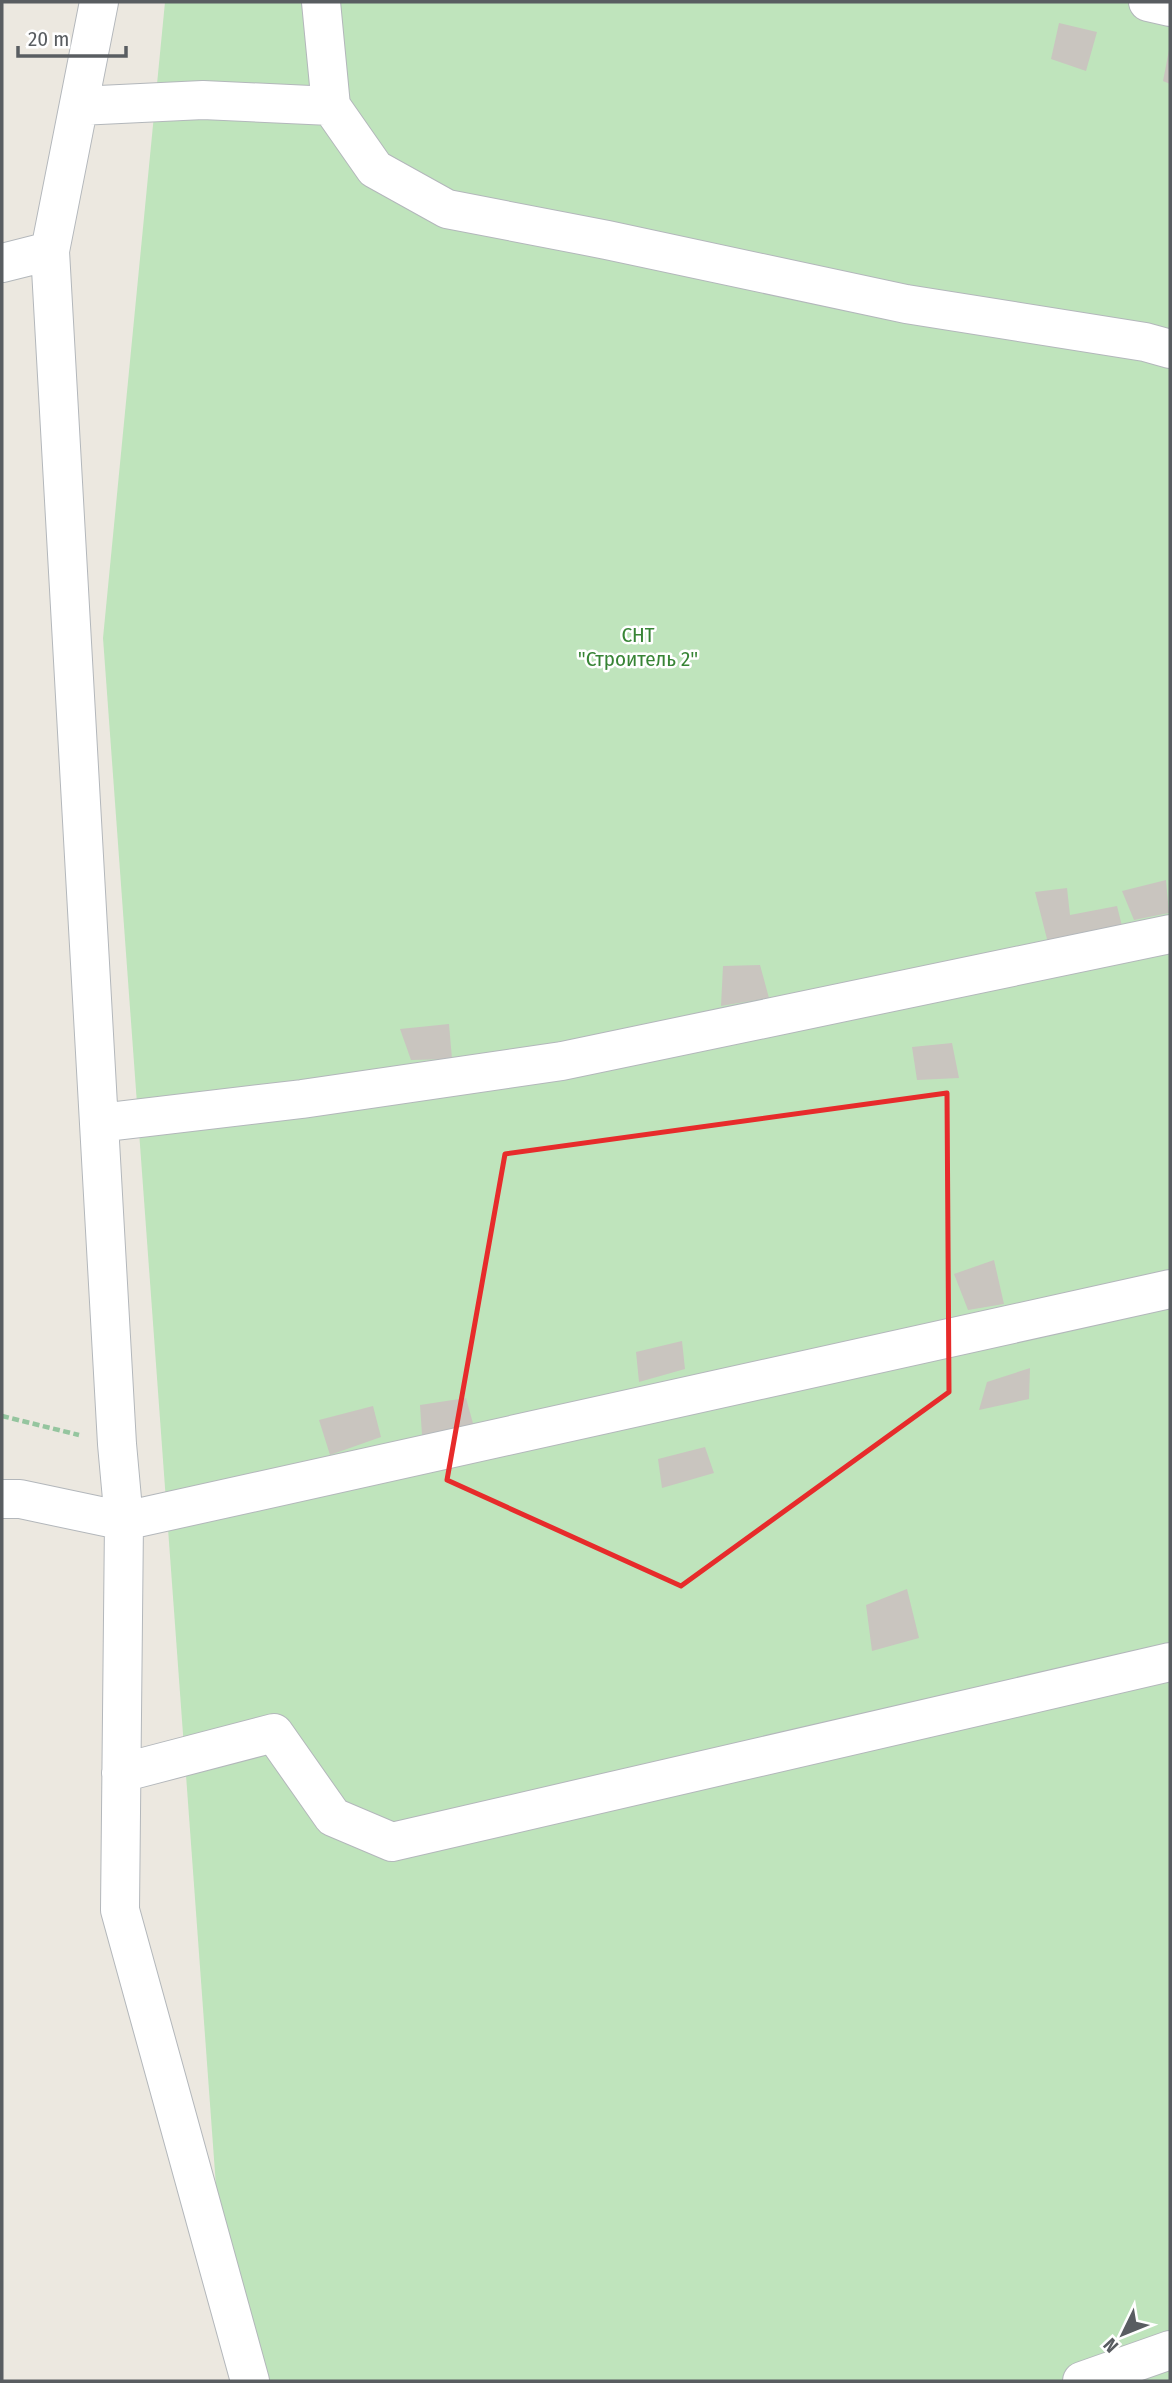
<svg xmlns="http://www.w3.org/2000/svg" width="1172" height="2383" viewBox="0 0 1172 2383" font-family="'Fira Sans Condensed',sans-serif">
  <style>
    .garden { fill: #bfe4bc }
    .building { fill: #c9c5bf }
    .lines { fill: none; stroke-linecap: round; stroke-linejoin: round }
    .street-casing { stroke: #b3b7bb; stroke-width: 40 }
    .path { stroke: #95c59f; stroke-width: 4.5; stroke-dasharray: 7 3.5; stroke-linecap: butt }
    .street { stroke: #fff; stroke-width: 38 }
    .marked { fill: none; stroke: #e72b2b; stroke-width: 5; stroke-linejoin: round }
    .labels { text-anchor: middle; stroke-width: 5; stroke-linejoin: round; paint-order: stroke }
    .park-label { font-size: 21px; fill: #378435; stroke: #fff }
  </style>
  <rect width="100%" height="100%" fill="#ece8e0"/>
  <!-- garden -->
  <path class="garden" d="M165 2H1170V2381H235L227 2337 103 638Z"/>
  <!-- building -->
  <path class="building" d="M1059 23 1097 32 1086 71 1051 59Z
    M1169 50H1170V84L1163 81Z
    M1166 880 1169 913 1134 920 1122 891Z
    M1067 888 1070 915 1117 906 1123 930 1048 943 1035 892Z
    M760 965 769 998 721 1006 723 966Z
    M449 1024 452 1059 411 1060 400 1029Z
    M952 1043 959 1078 917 1080 912 1047Z
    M994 1260 1004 1304 968 1310 954 1274Z
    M682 1341 685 1369 639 1382 636 1352Z
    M1030 1368 1029 1399 979 1410 987 1382Z
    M466 1398 474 1427 422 1435 420 1405Z
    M373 1406 381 1437 330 1455 319 1420Z
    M705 1447 714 1473 662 1488 658 1459Z
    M907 1589 919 1638 872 1651 866 1605Z"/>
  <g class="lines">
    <defs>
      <path id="street" d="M99 2 50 251 117 1444 124 1521 120 1910 250 2381
        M321 2 331 106
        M1148 2 1170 7
        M79 106 203 100 331 106 375 169 447 209 607 240 906 304 1145 342 1170 349
        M2 263 50 251
        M99 1123 302 1099 562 1061 1170 934
        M2 1499H20L124 1521 1170 1289
        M121 1773 274 1733 333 1817 392 1842 1170 1662
        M1082 2381 1170 2350"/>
    </defs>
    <!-- street casing -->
    <use href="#street" class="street-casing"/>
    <!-- path -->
    <path class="path" d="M2 1416 79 1435"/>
    <!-- street -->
    <use href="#street" class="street"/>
  </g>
  <!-- marked area -->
  <path class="marked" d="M947 1093 949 1392 681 1586 447 1480 505 1154Z"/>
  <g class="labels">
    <!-- park labels -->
    <g class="park-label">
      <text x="638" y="642">СНТ<tspan x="638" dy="24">"Строитель 2"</tspan></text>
    </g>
  </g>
  <!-- border -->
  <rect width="1172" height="2383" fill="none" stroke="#595d61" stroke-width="7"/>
  <!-- north arrow -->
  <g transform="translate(1123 2334) rotate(227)" stroke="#ffffff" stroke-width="5" paint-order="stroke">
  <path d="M0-5L12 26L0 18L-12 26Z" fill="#595d61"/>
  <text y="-10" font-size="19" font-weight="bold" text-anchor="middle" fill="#595d61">N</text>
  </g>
  <!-- scale -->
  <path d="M18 46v10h108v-10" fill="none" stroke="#595d61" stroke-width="3.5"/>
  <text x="28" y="46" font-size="21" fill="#595d61" stroke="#ffffff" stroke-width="5" paint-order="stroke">20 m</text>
</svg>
